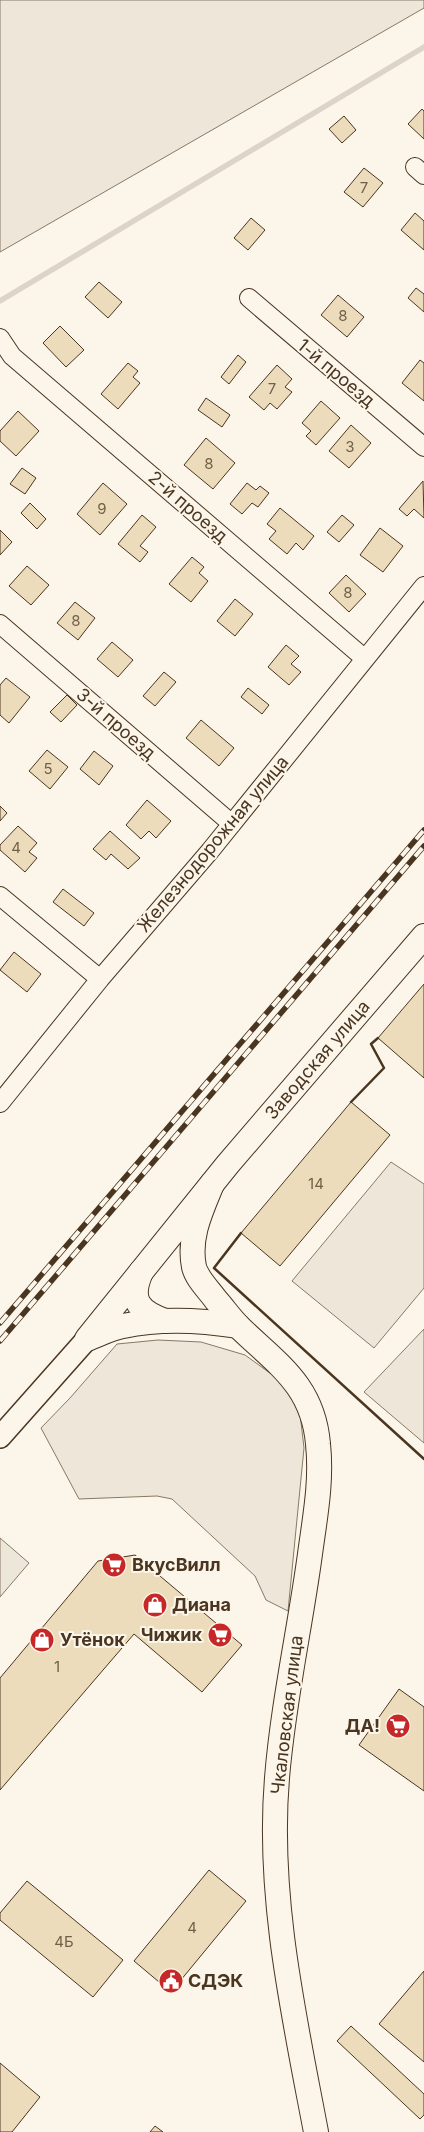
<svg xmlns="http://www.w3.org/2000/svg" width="424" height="2132" viewBox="0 0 424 2132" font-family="Inter,sans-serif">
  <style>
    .green { fill: #ede6d9; stroke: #887966 }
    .parking { fill: #ede7d9; stroke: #887966 }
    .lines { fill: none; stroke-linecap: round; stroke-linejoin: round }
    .stream { stroke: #dcd4c6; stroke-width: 5.5 }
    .building { fill: #ecdcbc; stroke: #4a3520 }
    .minor-casing { stroke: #4a3520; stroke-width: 20 }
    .tertiary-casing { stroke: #4a3520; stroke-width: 24 }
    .secondary-casing { stroke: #4a3520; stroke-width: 26 }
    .minor { stroke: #fbf6e9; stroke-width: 18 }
    .tertiary { stroke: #fbf6e9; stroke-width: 21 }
    .secondary { stroke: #fbf6e9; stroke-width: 24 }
    .rail-casing { stroke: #4a3520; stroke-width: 5.5 }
    .rail { stroke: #fbf6e9; stroke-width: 4; stroke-dasharray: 11; stroke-linecap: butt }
    .wall { stroke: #4a3520; stroke-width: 2.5 }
    .labels { text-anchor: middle; stroke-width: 4; stroke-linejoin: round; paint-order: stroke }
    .number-label { font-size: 15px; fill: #725f47 }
    .street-label { font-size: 18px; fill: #4a3520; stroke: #fbf6e9 }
    .poi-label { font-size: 18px; font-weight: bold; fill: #4a3520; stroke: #fbf6e9; text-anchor: start }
  </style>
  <rect width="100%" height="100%" fill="#fbf6e9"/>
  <!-- green -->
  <path class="green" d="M0 0H424V8L0 252Z
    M391 1162 424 1184V1288L374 1348 292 1281Z
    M424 1329V1443L364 1392Z
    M158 1340 201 1342 245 1355 274 1376 299 1405 304 1448 288 1611 266 1600 255 1576 172 1499 157 1496 79 1499 41 1428 70 1398 117 1344Z"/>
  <!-- parking -->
  <path class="parking" d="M0 1538 29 1563 0 1597Z"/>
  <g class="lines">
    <!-- stream -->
    <path class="stream" d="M0 301 424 47"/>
  </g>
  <!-- building -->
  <path class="building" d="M422 109 424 111V139L408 124Z
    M344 116 356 130 342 143 329 129Z
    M364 168 383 183 363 207 344 192Z
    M415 213 424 221V250L401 230Z
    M251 218 265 230 248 250 234 238Z
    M99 282 122 302 108 318 85 297Z
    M416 288 424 294V312L408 298Z
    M338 295 364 317 347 337 321 315Z
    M60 326 84 350 66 367 43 343Z
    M238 355 246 362 229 384 221 377Z
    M420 360 424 363V401L402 383Z
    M128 363 138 371 133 377 140 383 118 409 101 394Z
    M277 365 292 379 285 387 292 392 277 409 270 403 264 410 249 397Z
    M206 398 230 415 222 427 198 410Z
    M321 401 340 418 316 445 306 436 311 431 302 423Z
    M18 411 39 431 16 456 0 441V431Z
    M351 425 371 443 349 468 329 451Z
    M206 438 235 463 213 489 184 465Z
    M22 468 36 478 25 494 10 484Z
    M423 481 424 518 414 509 407 516 399 509Z
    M103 483 127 504 100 535 77 514Z
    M247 483 256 490 260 486 269 493 258 507 252 503 242 514 230 504Z
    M30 503 46 519 37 529 21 513Z
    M280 508 314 536 303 550 296 543 287 554 269 539 276 531 267 524Z
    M142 515 156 527 140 546 148 552 140 562 118 544Z
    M342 515 354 525 339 542 327 532Z
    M380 528 403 546 383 572 360 555Z
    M0 530 12 542 0 555Z
    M192 557 204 567 199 573 208 581 191 602 169 584Z
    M27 566 49 585 31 605 9 586Z
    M346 575 366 594 349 612 329 593Z
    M235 599 253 614 235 636 217 621Z
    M75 602 95 618 78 640 57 623Z
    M112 642 133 660 118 677 97 659Z
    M286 645 299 656 291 664 301 672 289 685 268 667Z
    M164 672 176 682 155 706 143 696Z
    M6 678 30 697 9 723 0 715V685Z
    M248 688 269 705 262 714 241 697Z
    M67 695 77 705 61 722 50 712Z
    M201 720 234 748 219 766 186 738Z
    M47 750 68 767 50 789 29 771Z
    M94 751 113 766 99 785 80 769Z
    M147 800 171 821 156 838 149 831 141 839 126 825Z
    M0 806 7 813 0 821Z
    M18 826 37 843 29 852 37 858 25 872 0 850V845Z
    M110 831 140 858 128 869 111 854 106 860 93 849Z
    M63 889 94 913 84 926 53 902Z
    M14 952 41 974 27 992 0 970Z
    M424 984V1078L378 1038Z
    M351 1102 390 1135 280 1266 241 1233Z
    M135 1555 242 1645 202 1692 134 1634 0 1790V1678L98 1561Z
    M399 1689 424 1707V1791L359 1745Z
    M209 1870 246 1901 171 1992 134 1961Z
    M27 1881 123 1960 93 1997 0 1920V1913Z
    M424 1971V2062L379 2024Z
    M351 2026 424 2094V2115L420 2119 337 2041Z
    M0 2063 40 2097 12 2132H0Z
    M155 2126 163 2132H150Z"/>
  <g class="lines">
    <defs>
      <path id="minor" d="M415 167 424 175
        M249 298 424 447
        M0 338 12 356 364 658
        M0 624 232 824
        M0 896 100 979
        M0 1103 100 979 210 851 424 586"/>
      <path id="tertiary" d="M0 1437 87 1339"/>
      <g id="secondary">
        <path d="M212 1184C201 1211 188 1237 194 1267 197 1279 209 1290 216 1300 224 1309 231 1319 239 1327 277 1364 313 1385 318 1444 322 1481 315 1517 310 1554 300 1628 283 1703 277 1778 267 1896 294 2016 316 2132"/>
        <path d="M141 1272C129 1300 138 1311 165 1321"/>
        <path id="s1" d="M238 1326C201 1320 160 1318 123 1326 111 1328 98 1335 87 1339L228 1164 424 936"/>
      </g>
    </defs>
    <!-- minor casing -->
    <use href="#minor" class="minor-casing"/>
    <!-- tertiary casing -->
    <use href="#tertiary" class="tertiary-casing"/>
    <!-- secondary casing -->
    <use href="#secondary" class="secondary-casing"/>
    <!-- minor -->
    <use href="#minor" class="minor"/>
    <!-- tertiary -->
    <use href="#tertiary" class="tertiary"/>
    <!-- secondary -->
    <use href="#secondary" class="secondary"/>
    <defs>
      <path id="rail" d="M0 1323 424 830
        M0 1341 424 846"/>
    </defs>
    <!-- rail casing -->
    <use href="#rail" class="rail-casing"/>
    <!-- rail -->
    <use href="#rail" class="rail"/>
    <!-- wall -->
    <path class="wall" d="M351 1102 384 1068 371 1044 378 1038
      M241 1233 214 1268 424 1459"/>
  </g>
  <!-- icons -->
  <defs>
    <symbol id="supermarket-disc" viewBox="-11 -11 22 22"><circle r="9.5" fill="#c62828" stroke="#fbf6e9"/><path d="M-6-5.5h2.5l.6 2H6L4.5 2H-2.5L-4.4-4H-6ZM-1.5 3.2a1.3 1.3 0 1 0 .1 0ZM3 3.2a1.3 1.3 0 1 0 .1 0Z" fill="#fff"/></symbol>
    <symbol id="shop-disc" viewBox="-11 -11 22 22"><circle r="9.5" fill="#c62828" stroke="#fbf6e9"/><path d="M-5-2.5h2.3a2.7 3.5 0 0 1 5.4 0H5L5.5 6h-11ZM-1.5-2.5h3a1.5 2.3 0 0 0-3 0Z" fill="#fff"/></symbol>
    <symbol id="civic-disc" viewBox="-11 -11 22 22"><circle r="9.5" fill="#c62828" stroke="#fbf6e9"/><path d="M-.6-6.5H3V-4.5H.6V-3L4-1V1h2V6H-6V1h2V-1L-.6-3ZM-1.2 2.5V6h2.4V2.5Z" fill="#fff"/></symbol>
  </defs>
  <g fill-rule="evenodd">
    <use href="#supermarket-disc" x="100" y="1551" width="28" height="28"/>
    <use href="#shop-disc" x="141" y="1591" width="28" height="28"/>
    <use href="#supermarket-disc" x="206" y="1621" width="28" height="28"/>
    <use href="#shop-disc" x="28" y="1626" width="28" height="28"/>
    <use href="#supermarket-disc" x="384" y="1712" width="28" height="28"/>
    <use href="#civic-disc" x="157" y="1967" width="28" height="28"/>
  </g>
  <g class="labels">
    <!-- number labels -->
    <g class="number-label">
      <text x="364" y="193">7</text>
      <text x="343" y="321">8</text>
      <text x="272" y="394">7</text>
      <text x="350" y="452">3</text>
      <text x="209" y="469">8</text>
      <text x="102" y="514">9</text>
      <text x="348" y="598">8</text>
      <text x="76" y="626">8</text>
      <text x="48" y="774">5</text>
      <text x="16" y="853">4</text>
      <text x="316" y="1189">14</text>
      <text x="57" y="1672">1</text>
      <text x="192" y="1933">4</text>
      <text x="64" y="1947">4Б</text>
    </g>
    <!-- street labels -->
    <g class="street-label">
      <text transform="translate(336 373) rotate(40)" y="6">1-й проезд</text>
      <text transform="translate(188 507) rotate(41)" y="6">2-й проезд</text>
      <text transform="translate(116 724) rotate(41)" y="6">3-й проезд</text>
      <text transform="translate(213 844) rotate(-50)" y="6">Железнодорожная улица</text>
      <text dy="6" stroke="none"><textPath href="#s1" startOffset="516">Заводская улица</textPath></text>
      <text transform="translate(287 1715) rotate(-83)" y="6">Чкаловская улица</text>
    </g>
    <!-- poi labels -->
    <g class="poi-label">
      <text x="132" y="1571">ВкусВилл</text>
      <text x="172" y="1611">Диана</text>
      <text x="202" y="1641" text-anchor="end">Чижик</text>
      <text x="60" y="1646">Утёнок</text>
      <text x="380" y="1732" text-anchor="end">ДА!</text>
      <text x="188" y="1987">СДЭК</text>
    </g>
  </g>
</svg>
